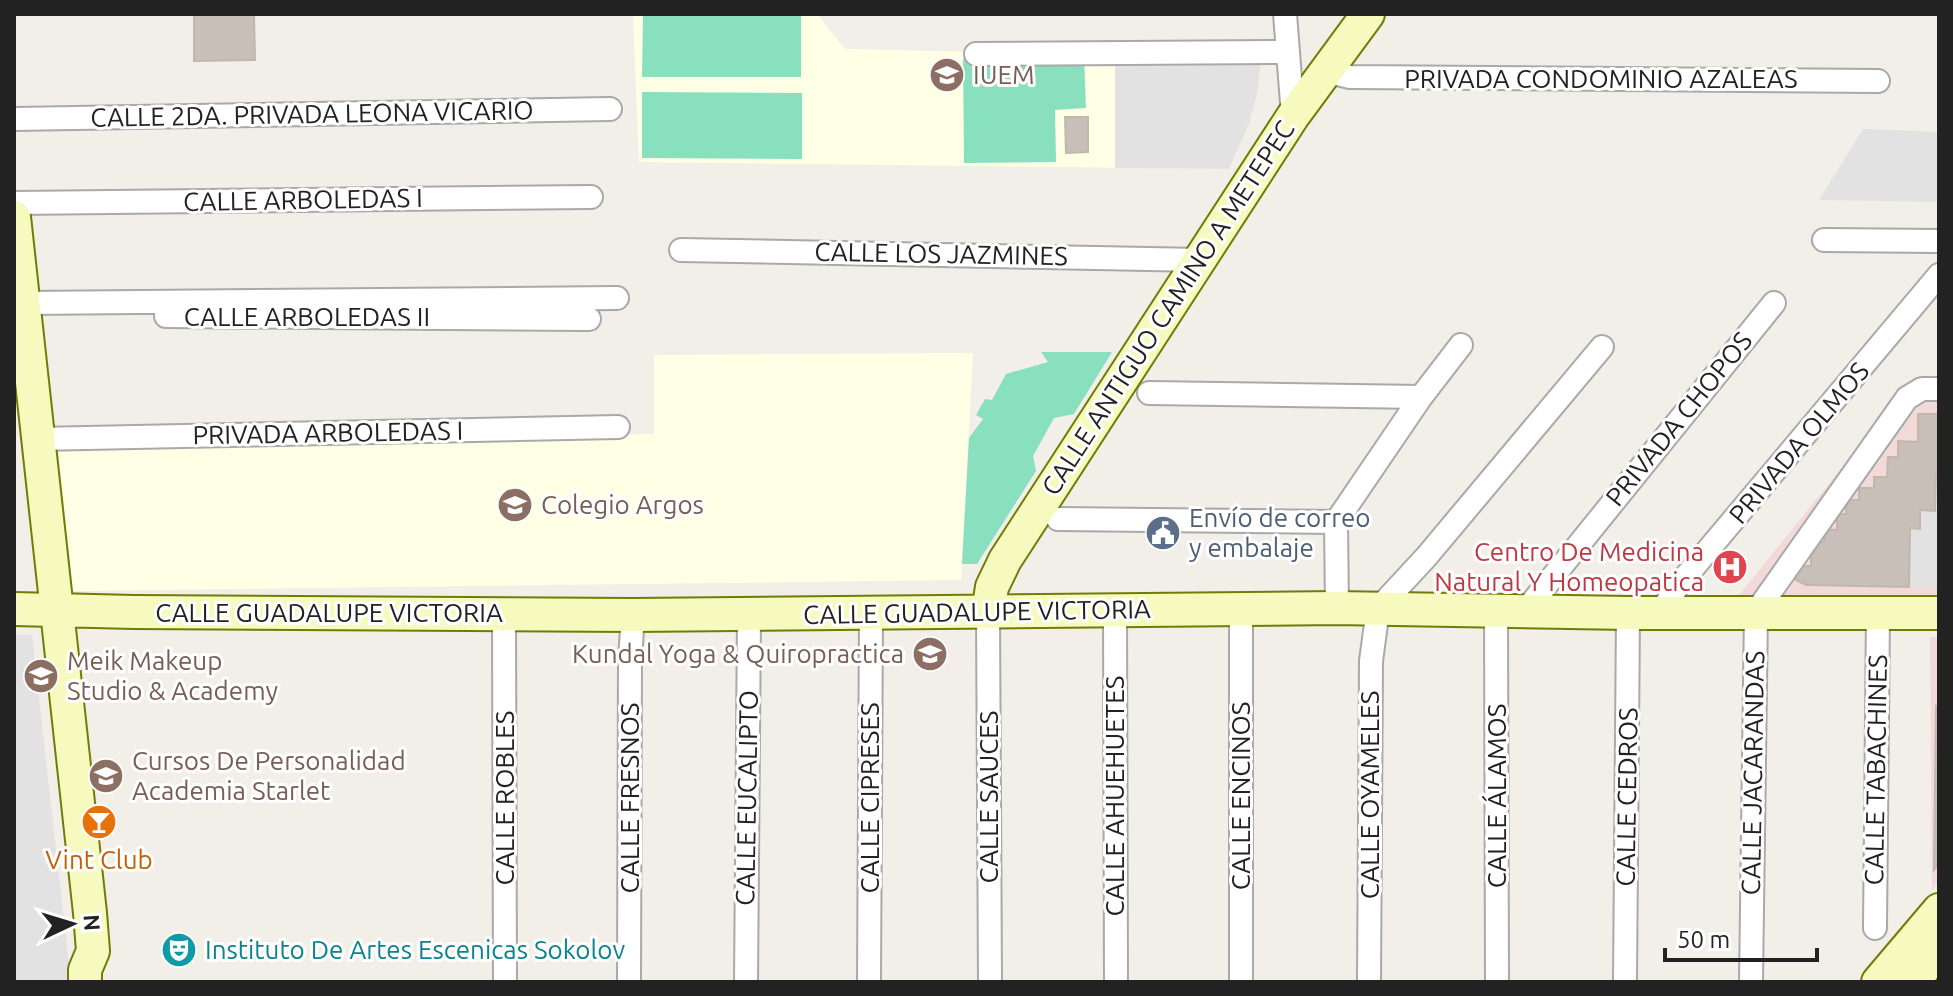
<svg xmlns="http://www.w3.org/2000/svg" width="1953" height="996" viewBox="0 0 1953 996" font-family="Ubuntu,sans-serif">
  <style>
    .commercial { fill: #f2dad9 }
    .education { fill: #ffffe5 }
    .pitch { fill: #88e0be }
    .parking { fill: #e2e2e2 }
    .building { fill: #c7bfb8; stroke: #c4b6ab; stroke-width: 2 }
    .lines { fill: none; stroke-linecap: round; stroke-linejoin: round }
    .street-casing { stroke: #a9a9a9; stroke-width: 26 }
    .secondary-casing { stroke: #707d05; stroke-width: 36 }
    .street { stroke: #fff; stroke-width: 22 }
    .secondary { stroke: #f7fabf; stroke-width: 32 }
    .labels { text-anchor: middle; stroke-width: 6; stroke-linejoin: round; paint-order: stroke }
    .education-label { font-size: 26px; fill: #785e54; stroke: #fff; text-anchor: start }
    .street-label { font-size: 26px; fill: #222; stroke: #fff }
    .service-label { font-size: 26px; fill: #4e5e75; stroke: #fff; text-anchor: start }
    .health-label { font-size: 26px; fill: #be3a42; stroke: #fff; text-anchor: end }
    .food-label { font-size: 26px; fill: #c56008; stroke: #fff }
    .culture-label { font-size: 26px; fill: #0d838f; stroke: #fff; text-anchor: start }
  </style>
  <rect width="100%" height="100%" fill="#f2efe9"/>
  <!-- commercial -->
  <path class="commercial" d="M1915 377 1939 378V603L1731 605Z
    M1930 637H1939V882L1932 890Z"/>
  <!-- education -->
  <path class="education" d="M633 14H817L845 49 1115 55 1257 94 1249 124 1229 169 639 162Z
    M973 353 961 580 73 591 58 447 654 434V355Z"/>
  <!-- pitch -->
  <path class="pitch" d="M643 16H801V77H642Z
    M1084 56 1086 108 1055 110 1056 162 964 163 963 59Z
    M642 92 802 93V159L642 158Z
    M1041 352H1112L1074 414 1054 418 1033 456 1036 471 977 564H962L969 438 983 419 976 415 985 399 992 400 1006 374 1048 362Z"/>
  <!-- parking -->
  <path class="parking" d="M1262 54 1257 94 1249 124 1229 169 1115 168V55Z
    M1863 129 1939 132V202L1819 200Z
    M1936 471H1939V588L1909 587 1910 528H1920V510H1935Z
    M14 635H32L71 982H14Z"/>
  <!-- building -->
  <path class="building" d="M194 14H254L255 60 194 61Z
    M1065 117H1088V152L1066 153Z
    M1918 414H1939V471H1936L1935 511 1920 510V529L1910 528 1909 587 1806 585 1796 580 1789 566H1811V541L1824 542 1825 529 1837 530V514H1846V500H1859V488H1874V477H1887L1888 457H1898V441L1918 442Z
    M1936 706 1939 707V864L1934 870Z"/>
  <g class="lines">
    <defs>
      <path id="street" d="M1285 14 1293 116
        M976 54 1287 52
        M1325 71 1350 77 1878 81
        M14 119 610 109
        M14 203 591 197
        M1824 240 1939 241
        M681 250 1201 260
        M24 303 617 298
        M166 316 589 319
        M1149 393 1421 397
        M38 439 618 427
        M1058 519 1336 522
        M1337 608 1336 522 1421 397 1461 345
        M1115 609 1116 982
        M1496 610 1497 982
        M1526 610 1774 303
        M988 612 990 982
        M1661 612 1677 587 1939 275
        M504 614 505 982
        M1875 928 1878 613
        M629 982 630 659 633 615
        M746 982 749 614
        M869 982 871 614
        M1241 982V609
        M1369 982 1371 661 1378 609 1427 556 1602 347
        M1625 982 1628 613
        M1751 982 1756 612 1907 398 1922 389H1939"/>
      <path id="secondary" d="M14 217 90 913 93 951 85 970V982
        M14 609 134 612 633 615 1337 608 1628 613H1939
        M988 612 992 587 1005 560 1293 116 1368 14
        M1878 982 1939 910
        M1913 982 1939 950"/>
    </defs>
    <!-- street casing -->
    <use href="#street" class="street-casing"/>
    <!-- secondary casing -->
    <use href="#secondary" class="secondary-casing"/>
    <!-- street -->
    <use href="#street" class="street"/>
    <!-- secondary -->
    <use href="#secondary" class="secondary"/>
  </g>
  <!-- icons -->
  <defs>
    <symbol id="university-disc" viewBox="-11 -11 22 22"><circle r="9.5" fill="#8d6e63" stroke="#fff"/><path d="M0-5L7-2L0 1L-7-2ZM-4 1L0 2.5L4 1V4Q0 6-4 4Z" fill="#fff"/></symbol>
    <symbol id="school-disc" viewBox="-11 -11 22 22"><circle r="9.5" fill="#8d6e63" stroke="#fff"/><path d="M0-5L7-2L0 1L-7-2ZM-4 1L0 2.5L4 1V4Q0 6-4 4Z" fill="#fff"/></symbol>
    <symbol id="civic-disc" viewBox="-11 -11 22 22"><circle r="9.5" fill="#5c6f8a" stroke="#fff"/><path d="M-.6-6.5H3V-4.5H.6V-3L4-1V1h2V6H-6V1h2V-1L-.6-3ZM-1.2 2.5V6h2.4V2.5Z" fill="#fff"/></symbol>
    <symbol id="hospital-disc" viewBox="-11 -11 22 22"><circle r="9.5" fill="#e0444e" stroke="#fff"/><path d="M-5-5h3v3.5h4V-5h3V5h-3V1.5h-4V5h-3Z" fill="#fff"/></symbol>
    <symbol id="bar-disc" viewBox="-11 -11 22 22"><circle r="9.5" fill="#e8710a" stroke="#fff"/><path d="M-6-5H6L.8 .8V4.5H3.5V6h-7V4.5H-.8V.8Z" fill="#fff"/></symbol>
    <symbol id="theatre-disc" viewBox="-11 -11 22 22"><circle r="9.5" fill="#0f9aa8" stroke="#fff"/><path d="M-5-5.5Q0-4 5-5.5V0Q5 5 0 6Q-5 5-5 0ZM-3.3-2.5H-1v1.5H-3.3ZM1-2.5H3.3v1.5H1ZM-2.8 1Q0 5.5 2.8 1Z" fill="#fff"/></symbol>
  </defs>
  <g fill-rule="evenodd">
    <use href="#university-disc" x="927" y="55" width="40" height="40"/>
    <use href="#school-disc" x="495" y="485" width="40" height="40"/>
    <use href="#civic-disc" x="1143" y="513" width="40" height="40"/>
    <use href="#hospital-disc" x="1710" y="547" width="40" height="40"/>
    <use href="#school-disc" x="910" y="634" width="40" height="40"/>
    <use href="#university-disc" x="21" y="656" width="40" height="40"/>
    <use href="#school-disc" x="86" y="756" width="40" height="40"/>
    <use href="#bar-disc" x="79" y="802" width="40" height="40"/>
    <use href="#theatre-disc" x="159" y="930" width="40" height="40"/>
  </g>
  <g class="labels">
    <!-- education labels -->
    <g class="education-label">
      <text x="973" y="84">IUEM</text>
      <text x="541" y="514">Colegio Argos</text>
      <text x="904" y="663" text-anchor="end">Kundal Yoga &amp; Quiropractica</text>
      <text x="67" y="670">Meik Makeup<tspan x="67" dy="30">Studio &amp; Academy</tspan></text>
      <text x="132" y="770">Cursos De Personalidad<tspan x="132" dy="30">Academia Starlet</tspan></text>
    </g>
    <!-- street labels -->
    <g class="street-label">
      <text x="1601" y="88">PRIVADA CONDOMINIO AZALEAS</text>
      <text transform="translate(312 114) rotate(-1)" y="9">CALLE 2DA. PRIVADA LEONA VICARIO</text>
      <text transform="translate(303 200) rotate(-1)" y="9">CALLE ARBOLEDAS I</text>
      <text transform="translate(941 254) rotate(1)" y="9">CALLE LOS JAZMINES</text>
      <text transform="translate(1168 308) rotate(-57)" y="9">CALLE ANTIGUO CAMINO A METEPEC</text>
      <text x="307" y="326">CALLE ARBOLEDAS II</text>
      <text transform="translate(1679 419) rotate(-51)" y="9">PRIVADA CHOPOS</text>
      <text transform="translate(328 433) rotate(-1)" y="9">PRIVADA ARBOLEDAS I</text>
      <text transform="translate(1799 443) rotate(-50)" y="9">PRIVADA OLMOS</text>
      <text transform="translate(977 612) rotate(-1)" y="9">CALLE GUADALUPE VICTORIA</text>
      <text x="329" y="622">CALLE GUADALUPE VICTORIA</text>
      <text transform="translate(1876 770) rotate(-89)" y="9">CALLE TABACHINES</text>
      <text transform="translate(1753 773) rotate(-89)" y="9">CALLE JACARANDAS</text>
      <text transform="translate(1370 795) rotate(-90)" y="9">CALLE OYAMELES</text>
      <text transform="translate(1115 796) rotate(-90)" y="9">CALLE AHUEHUETES</text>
      <text transform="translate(1241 796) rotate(-90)" y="9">CALLE ENCINOS</text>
      <text transform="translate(1497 796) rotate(-90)" y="9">CALLE ÁLAMOS</text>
      <text transform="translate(989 797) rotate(-90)" y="9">CALLE SAUCES</text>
      <text transform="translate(1627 797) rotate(-89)" y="9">CALLE CEDROS</text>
      <text transform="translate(505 798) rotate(-90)" y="9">CALLE ROBLES</text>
      <text transform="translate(630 798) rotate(-90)" y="9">CALLE FRESNOS</text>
      <text transform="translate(747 798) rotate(-89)" y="9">CALLE EUCALIPTO</text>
      <text transform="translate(870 798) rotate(-90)" y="9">CALLE CIPRESES</text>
    </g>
    <!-- service labels -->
    <g class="service-label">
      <text x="1189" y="527">Envío de correo<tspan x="1189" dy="30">y embalaje</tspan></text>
    </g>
    <!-- health labels -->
    <g class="health-label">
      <text x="1704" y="561">Centro De Medicina<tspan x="1704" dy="30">Natural Y Homeopatica</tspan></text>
    </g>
    <!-- food labels -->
    <g class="food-label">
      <text x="99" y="869">Vint Club</text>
    </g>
    <!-- culture labels -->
    <g class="culture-label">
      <text x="205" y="959">Instituto De Artes Escenicas Sokolov</text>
    </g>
  </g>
  <!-- border -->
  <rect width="1953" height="996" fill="none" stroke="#222222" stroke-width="32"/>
  <!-- north arrow -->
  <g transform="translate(72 924) rotate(86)" stroke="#ffffff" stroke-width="6" paint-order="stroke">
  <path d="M0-6L14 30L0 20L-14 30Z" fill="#222222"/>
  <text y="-12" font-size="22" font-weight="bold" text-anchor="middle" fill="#222222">N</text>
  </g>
  <!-- scale -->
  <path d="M1665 948v12h152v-12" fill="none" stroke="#222222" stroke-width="4"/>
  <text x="1677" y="948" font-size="24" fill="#222222" stroke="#ffffff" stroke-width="6" paint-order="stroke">50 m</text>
</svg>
